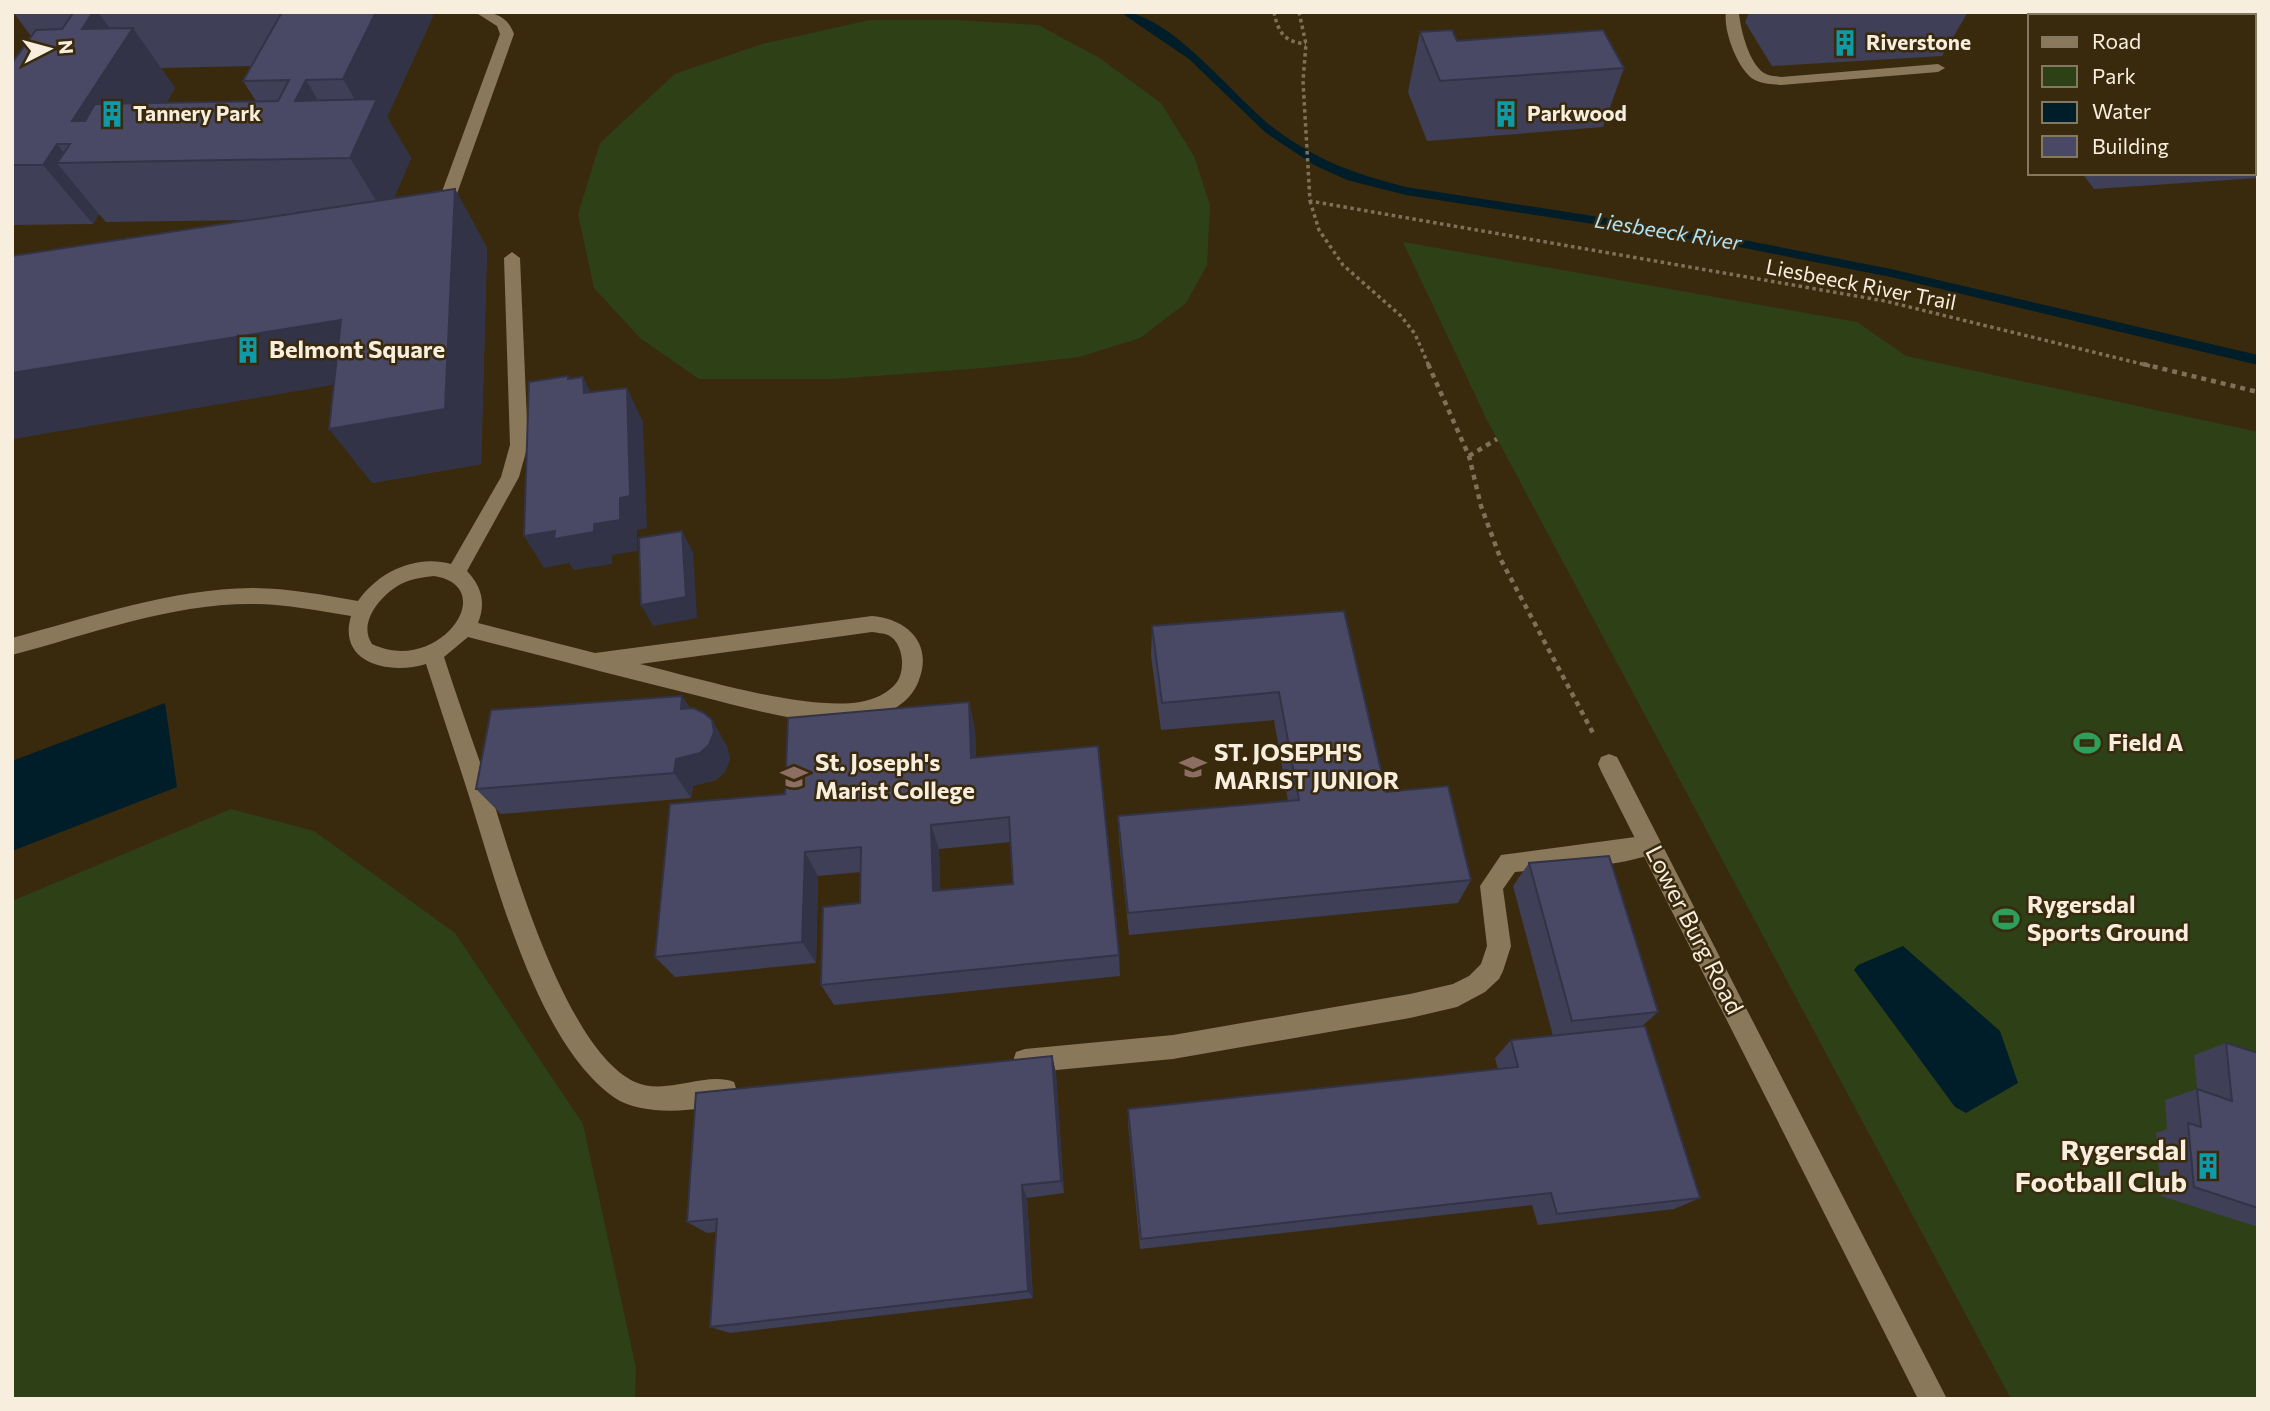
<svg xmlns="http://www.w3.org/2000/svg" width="2270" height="1411" viewBox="0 0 2270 1411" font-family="Commissioner,sans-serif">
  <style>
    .green { fill: #2e4015 }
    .water { fill: #001e29 }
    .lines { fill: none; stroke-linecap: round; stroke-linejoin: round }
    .stream { fill: #001e29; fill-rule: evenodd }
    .path-far1 { stroke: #7e7159; stroke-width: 3.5; stroke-dasharray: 3.5 3.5; stroke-linecap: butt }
    .path { stroke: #7e7159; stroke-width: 4.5; stroke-dasharray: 5 5; stroke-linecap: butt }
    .lane { fill: #8a785b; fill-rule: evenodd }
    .street { fill: #8a785b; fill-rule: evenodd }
    .wall { fill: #3f3f57; fill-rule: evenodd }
    .shaded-wall { fill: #333347 }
    .building { fill: #494965; stroke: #333347; stroke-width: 2; fill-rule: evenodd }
    .labels { text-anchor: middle; stroke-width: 5; stroke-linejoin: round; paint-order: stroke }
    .far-poi-label { font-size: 21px; font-weight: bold; fill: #f8eede; stroke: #392a0e; text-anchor: start }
    .far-water-label { font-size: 21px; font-style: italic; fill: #b0e1f3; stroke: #392a0e }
    .far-street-label { font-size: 21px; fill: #f8eede; stroke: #392a0e }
    .poi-label { font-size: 24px; font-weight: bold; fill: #f8eede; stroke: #392a0e; text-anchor: start }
    .street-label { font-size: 24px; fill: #f8eede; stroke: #392a0e }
    .near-poi-label { font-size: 28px; font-weight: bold; fill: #f8eede; stroke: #392a0e; text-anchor: end }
  </style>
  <rect width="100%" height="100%" fill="#392a0e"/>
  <!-- green -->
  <path class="green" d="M870 20H956L1038 25 1098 57 1161 103 1194 156 1210 205 1207 265 1186 303 1140 338 1079 357 983 368 835 379H699L640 338 594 288 578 214 600 143 675 74 762 44Z
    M1403 242 1857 322 1906 356 2258 432V1399H2011L1487 420Z
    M231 809 314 831 455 933 583 1124 636 1368 635 1399H12V901Z"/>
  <!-- water -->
  <path class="water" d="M165 703 177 787 12 851V761Z
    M1903 946 2000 1031 2018 1083 1966 1113 1955 1107 1854 970 1858 965Z"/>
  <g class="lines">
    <!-- stream -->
    <path class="stream" d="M1120 12C1170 12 1236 100 1275 129 1318 161 1355 174 1406 187L1734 238 1891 269 2258 355V365L1891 277 1734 246 1406 195 1347 180 1314 165 1266 133 1189 59Z"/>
    <!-- path-far1 -->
    <path class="path-far1" d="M1274 12C1278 32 1284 42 1306 44
      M1299 12 1306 44 1303 81 1310 201 1885 301 2150 366
      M1310 201 1319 230 1343 265 1401 316 1415 334 1429 366"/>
    <!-- path -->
    <path class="path" d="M1428 364 1469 456 1481 506 1501 560 1593 733
      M2143 364 2258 392
      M1469 456 1497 439"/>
    <!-- lane -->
    <path class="lane" d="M475 12C494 12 507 15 514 34L449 216 441 221 433 216 500 34 497 26Z
      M1726 12 1739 14C1741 31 1749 63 1764 73 1769 76 1775 76 1781 77L1938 64 1945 68 1938 72 1781 85C1772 84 1761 84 1753 79 1737 68 1723 30 1726 12Z
      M512 252 520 258 528 445 519 477 467 571C482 587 486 603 478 623L595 653 872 616C907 619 933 643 919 680 910 706 881 718 856 721 804 726 748 708 699 696 621 677 546 657 468 637L444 657C459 704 476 750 492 797 514 867 566 1050 635 1082 666 1096 706 1071 734 1082L737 1091 734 1100C704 1112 643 1117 615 1098 537 1044 497 884 469 796 455 752 440 708 426 664 390 675 337 664 351 616 319 611 287 604 254 604 172 603 91 634 12 655V638C91 617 170 589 252 588 288 588 323 595 358 601 378 572 416 554 451 564L501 477 510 445 504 258ZM434 576C502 587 438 676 372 644 357 622 382 594 401 584 411 579 423 577 434 576ZM872 632C877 633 883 633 888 635 903 642 906 669 897 682 889 693 873 700 860 702 804 711 698 678 640 664Z
      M1650 835 1658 838 1661 845 1658 852C1614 869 1561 867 1515 872L1503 889 1511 946 1503 971 1499 979 1485 992 1457 1007 1410 1018 1173 1059 1025 1073 1016 1070 1013 1061 1016 1052 1025 1049 1173 1035 1410 994 1453 984 1469 976 1481 964 1487 946 1480 886 1501 855Z"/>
    <!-- street -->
    <path class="street" d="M1609 754 1617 757 1947 1399H1918L1601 771 1598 764 1601 757Z"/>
  </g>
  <!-- wall -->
  <path class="wall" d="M13 12H431L433 16 387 117 411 158 394 198 455 189 487 248 481 464 372 483 334 384 12 439V256L253 220 106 222 99 214 93 224 12 225V63L31 36ZM252 66 243 81 256 101 166 103 175 88 161 68Z
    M1749 12H1968L1942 56 1772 66 1745 22Z
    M2177 12H2258V52H2254V16H2180Z
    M1420 32 1457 41 1624 68 1603 127 1427 141 1408 92Z
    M2254 80H2258V178L2094 189 2082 173H2254Z
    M1344 611 1386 792 1471 880 1458 903 1129 935 1119 841 1118 816 1288 801 1274 720 1161 730 1151 656 1152 626Z
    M682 696 690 708 712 720 727 747 730 759 725 772 716 780 693 786 691 798 501 814 476 789Z
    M969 702 975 730 976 757 1119 955 1120 976 834 1005 821 985 860 903 861 872 818 876 816 963 675 977 655 957 785 794ZM1011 842 1013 884 940 891 939 849Z
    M1529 863 1658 1012 1642 1026 1700 1198 1674 1209 1538 1225 1532 1205 1140 1249 1128 1124V1109L1498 1069 1495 1058 1511 1040 1553 1036 1513 886Z
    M2226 1043 2258 1053V1227L2161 1196 2156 1133 2167 1129 2165 1100 2197 1089 2194 1055Z
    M1052 1056 1056 1073 1064 1193 1027 1198 1033 1298 730 1333 710 1327 716 1232 707 1233 687 1222Z"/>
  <!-- shaded-wall -->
  <path class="shaded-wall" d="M93 12H98L122 45 133 28 175 88 130 162 72 121 82 29Z
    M376 12H431L433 16 387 117 411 158 386 217 350 158 367 121 343 79Z
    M306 80 341 139 295 101Z
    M57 144 73 163H57L99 214 93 224 43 165Z
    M455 189 487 248 481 464 372 483 329 429Z
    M341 320 380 377 12 439V373Z
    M583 377 600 410 584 393Z
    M627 388 643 422 647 528 637 530V551L612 555V564L574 570 569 563 544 568 524 536 594 524 620 498Z
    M682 531 693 552 697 618 653 626 641 605Z
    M682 696 699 723 681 709Z
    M969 702 975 730 977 784 971 758Z
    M712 720 727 747 730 759 725 772 716 780 693 786 691 798 674 773 676 759Z
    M931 825 939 849 941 914 933 891Z
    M805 852 818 876 816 963 802 942Z
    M1052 1056 1056 1073 1064 1193 1061 1181Z
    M1022 1185 1027 1198 1033 1298 1028 1291Z"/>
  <!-- building -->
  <path class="building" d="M74 12H93L82 29 133 28 72 121H85L95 104 278 101 289 80 243 81 282 12H376L343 79 306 80 295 101 377 99 350 158 57 163 70 144H57L43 165H12V63L36 30 62 29Z
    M1452 30 1457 41 1603 30 1624 68 1440 81 1420 32Z
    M2254 80H2258V122L2254 123Z
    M455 189 445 409 329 429 341 320 12 373V256Z
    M568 376V379L583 377 584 393 627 388 630 496 620 498V520L594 524V532L554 539 555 531 524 536 529 382Z
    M682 531 686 597 641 605 639 538Z
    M1344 611 1386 792 1448 786 1471 880 1128 913 1118 816 1299 800 1279 692 1162 703 1152 626Z
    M682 696 681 709 693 708 704 713 712 720 714 732 709 745 700 753 676 759 674 773 476 789 491 710Z
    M969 702 971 758 1098 746 1119 955 821 985 823 907 860 903 861 847 805 852 802 942 655 957 670 804 785 794 788 718ZM1009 817 1013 884 933 891 931 825Z
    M1609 856 1658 1012 1572 1021 1529 863Z
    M1645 1026 1700 1198 1557 1214 1551 1193 1141 1239 1128 1109 1518 1067 1511 1040Z
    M2226 1043 2258 1053V1208L2194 1187 2188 1123 2201 1127 2197 1089 2232 1101Z
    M1052 1056 1061 1181 1022 1185 1028 1291 710 1327 717 1219 687 1222 696 1093Z"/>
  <!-- icons -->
  <defs>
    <symbol id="building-bare" viewBox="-9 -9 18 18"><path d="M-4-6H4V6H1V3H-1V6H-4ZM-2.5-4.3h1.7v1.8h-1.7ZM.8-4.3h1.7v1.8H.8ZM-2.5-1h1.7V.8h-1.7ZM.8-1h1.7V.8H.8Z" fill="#0f9aa8" stroke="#392a0e" stroke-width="2.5" paint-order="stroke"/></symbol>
    <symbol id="stadium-bare" viewBox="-9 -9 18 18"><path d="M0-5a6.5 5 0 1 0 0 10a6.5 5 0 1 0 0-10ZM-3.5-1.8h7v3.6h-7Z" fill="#2e9e5b" stroke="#392a0e" stroke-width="2.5" paint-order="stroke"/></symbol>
    <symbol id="school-bare" viewBox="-9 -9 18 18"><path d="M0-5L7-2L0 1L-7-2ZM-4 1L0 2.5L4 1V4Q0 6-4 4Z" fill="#8d6e63" stroke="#392a0e" stroke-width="2.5" paint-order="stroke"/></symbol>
  </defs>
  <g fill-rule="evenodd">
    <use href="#building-bare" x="1826" y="24" width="38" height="38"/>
    <use href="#building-bare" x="93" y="95" width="38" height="38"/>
    <use href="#building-bare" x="1487" y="95" width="38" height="38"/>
    <use href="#building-bare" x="229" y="331" width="38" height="38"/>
    <use href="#stadium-bare" x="2068" y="724" width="38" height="38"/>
    <use href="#school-bare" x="1174" y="748" width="38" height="38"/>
    <use href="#school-bare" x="775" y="758" width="38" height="38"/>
    <use href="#stadium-bare" x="1987" y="900" width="38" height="38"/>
    <use href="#building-bare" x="2189" y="1147" width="38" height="38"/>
  </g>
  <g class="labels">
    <!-- far-poi labels -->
    <g class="far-poi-label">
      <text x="1866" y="50">Riverstone</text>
      <text x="133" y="121">Tannery Park</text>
      <text x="1527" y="121">Parkwood</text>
    </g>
    <!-- far-water labels -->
    <g class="far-water-label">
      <text transform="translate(1668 232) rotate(9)" y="7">Liesbeeck River</text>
    </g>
    <!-- far-street labels -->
    <g class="far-street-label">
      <text transform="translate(1861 285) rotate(11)" y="7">Liesbeeck River Trail</text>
    </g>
    <!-- poi labels -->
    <g class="poi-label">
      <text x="269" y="358">Belmont Square</text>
      <text x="2108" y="751">Field A</text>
      <text x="1214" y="761">ST. JOSEPH'S<tspan x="1214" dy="28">MARIST JUNIOR</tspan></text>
      <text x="815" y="771">St. Joseph's<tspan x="815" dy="28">Marist College</tspan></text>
      <text x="2027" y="913">Rygersdal<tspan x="2027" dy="28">Sports Ground</tspan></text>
    </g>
    <!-- street labels -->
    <g class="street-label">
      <text transform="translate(1694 930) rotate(63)" y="8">Lower Burg Road</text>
    </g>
    <!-- near-poi labels -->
    <g class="near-poi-label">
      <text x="2187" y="1160">Rygersdal<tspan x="2187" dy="32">Football Club</tspan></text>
    </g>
  </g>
  <!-- border -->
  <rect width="2270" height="1411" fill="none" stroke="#f8eede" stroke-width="28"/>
  <!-- legend -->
  <rect x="2028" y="14" width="228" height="161" fill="#392a0e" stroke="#857861" stroke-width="2"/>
  <rect x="2042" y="37" width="35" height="10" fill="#8a785b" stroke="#857861" stroke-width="2"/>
  <text x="2092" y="49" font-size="21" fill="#f8eede">Road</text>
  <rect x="2042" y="66" width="35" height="21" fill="#2e4015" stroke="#857861" stroke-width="2"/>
  <text x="2092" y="84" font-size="21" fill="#f8eede">Park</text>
  <rect x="2042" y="102" width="35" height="21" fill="#001e29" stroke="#857861" stroke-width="2"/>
  <text x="2092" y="119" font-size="21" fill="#f8eede">Water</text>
  <rect x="2042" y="136" width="35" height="21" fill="#494965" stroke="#857861" stroke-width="2"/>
  <text x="2092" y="154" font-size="21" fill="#f8eede">Building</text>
  <!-- north arrow -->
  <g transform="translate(49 49) rotate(84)" stroke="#392a0e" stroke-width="5" paint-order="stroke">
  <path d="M0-5L12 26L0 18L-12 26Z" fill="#f8eede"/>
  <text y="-10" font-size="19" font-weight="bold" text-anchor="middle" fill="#f8eede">N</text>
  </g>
</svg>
